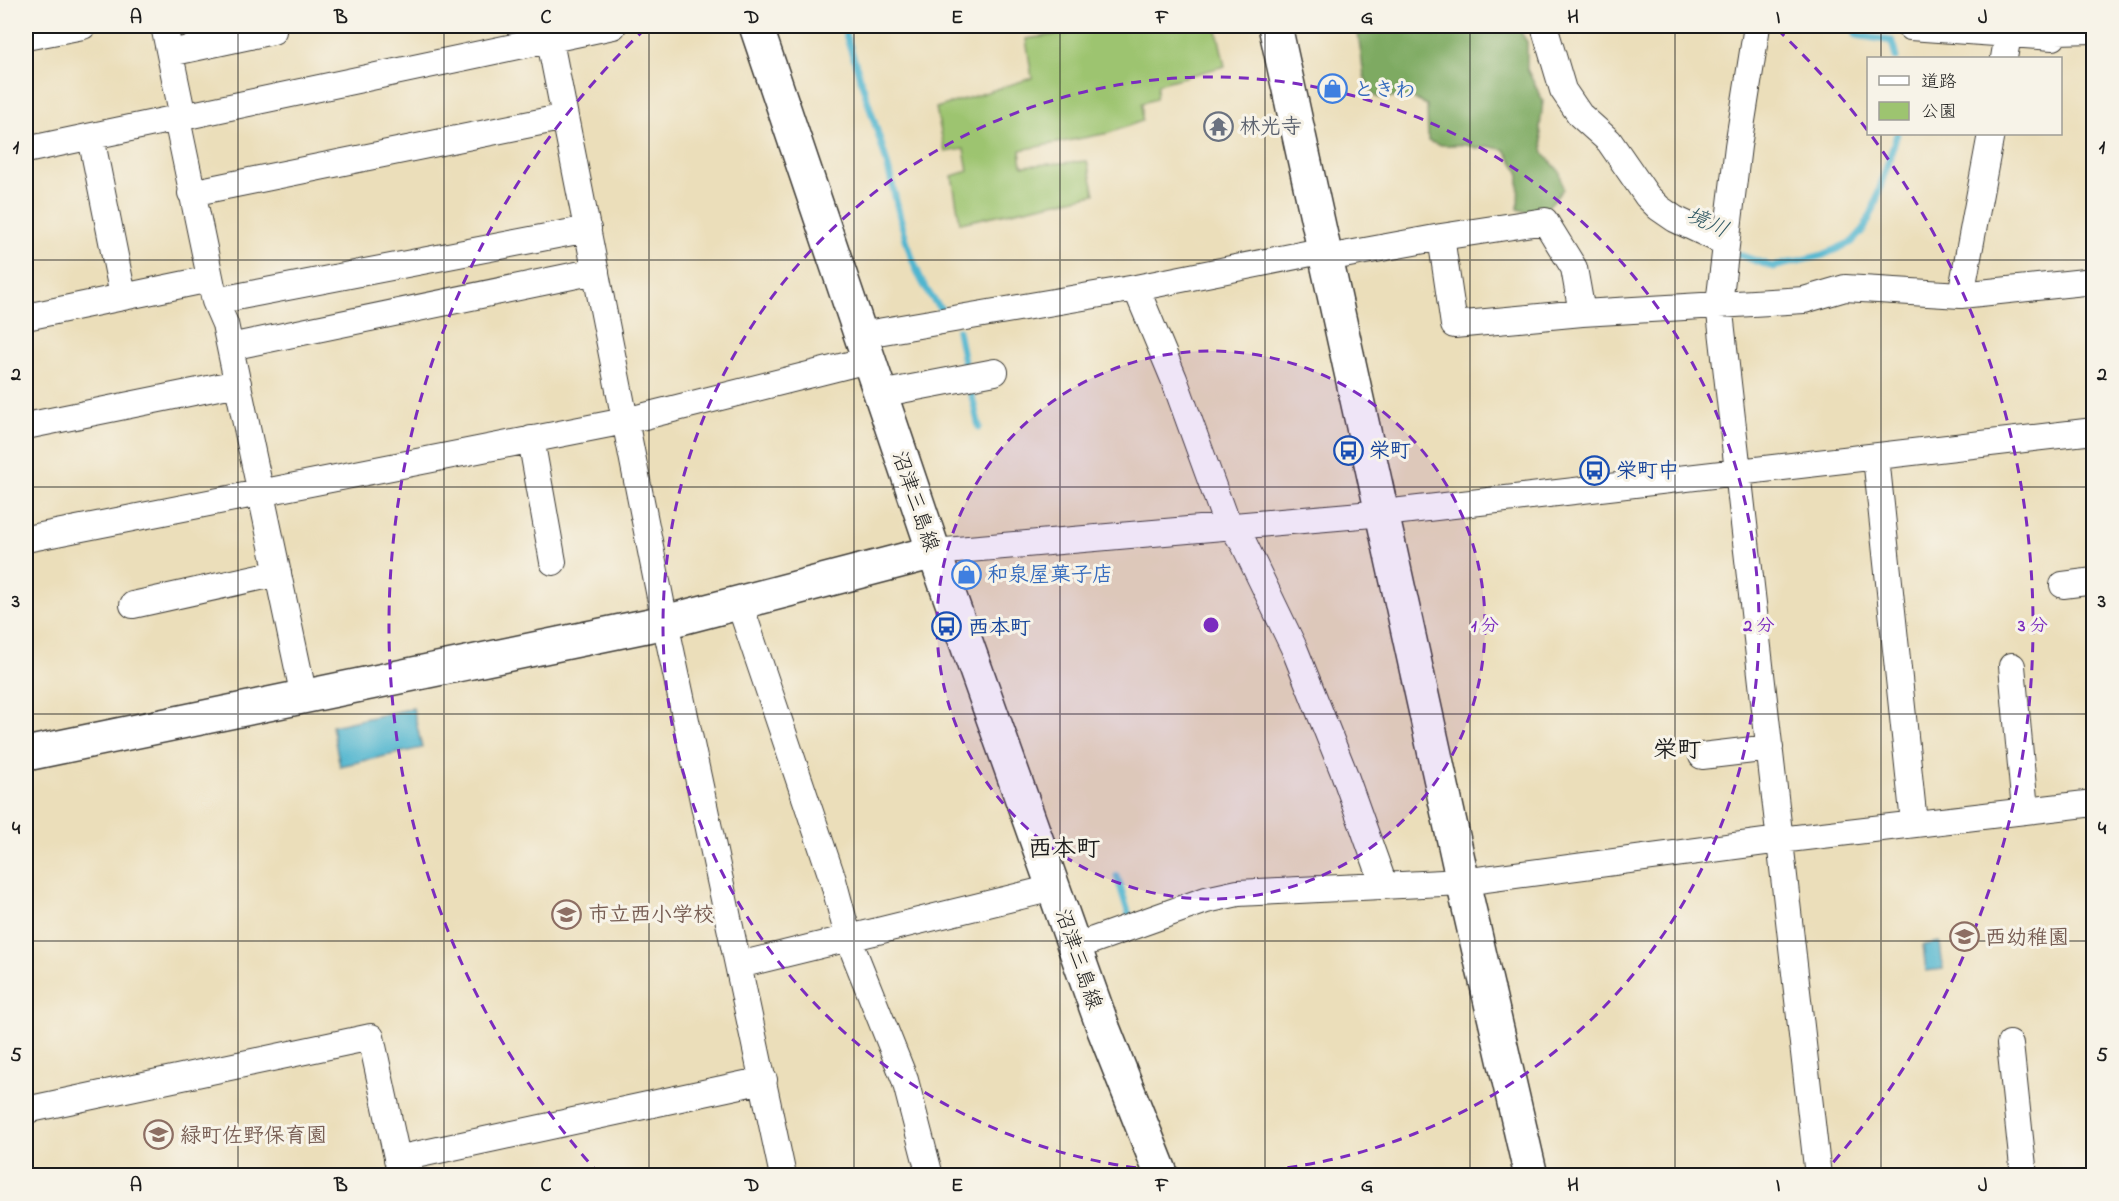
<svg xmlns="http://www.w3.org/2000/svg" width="2119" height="1201" viewBox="0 0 2119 1201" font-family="'Indie Flower','Klee One',sans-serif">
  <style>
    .green { fill: #9dc470; stroke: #5c7046; stroke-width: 1.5 }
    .forest { fill: #7eaa62; stroke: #4d633f; stroke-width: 1.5 }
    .water { fill: #50b5cf; stroke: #366876; stroke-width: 1.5 }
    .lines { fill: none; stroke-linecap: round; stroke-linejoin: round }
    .stream { stroke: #50b5cf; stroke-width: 7 }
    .street-casing { stroke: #3b3934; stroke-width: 28 }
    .secondary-casing { stroke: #3b3934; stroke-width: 36 }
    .street { stroke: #fff; stroke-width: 26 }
    .secondary { stroke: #fff; stroke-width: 33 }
    .grid { fill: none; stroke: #1c1c1c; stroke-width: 1.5; stroke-opacity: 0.55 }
    .ring { fill: none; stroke: #7b2cbf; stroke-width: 3; stroke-dasharray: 10 8 }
    .labels { text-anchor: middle; stroke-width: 6; stroke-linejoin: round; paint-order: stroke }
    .shop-label { font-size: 21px; font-weight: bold; fill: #366cbe; stroke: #f7f3e8; text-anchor: start }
    .worship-label { font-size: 21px; font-weight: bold; fill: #5b616d; stroke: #f7f3e8; text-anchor: start }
    .transit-label { font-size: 21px; font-weight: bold; fill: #164399; stroke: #f7f3e8; text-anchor: start }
    .street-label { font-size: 21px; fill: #1c1c1c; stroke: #f7f3e8 }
    .education-label { font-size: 21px; font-weight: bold; fill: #785e54; stroke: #f7f3e8; text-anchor: start }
    .water-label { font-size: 22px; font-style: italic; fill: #315964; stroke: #f7f3e8 }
    .quarter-label { font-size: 24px; font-weight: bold; fill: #1c1c1c; stroke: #f7f3e8 }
    .centre { fill: #7b2cbf; stroke: #f7f3e8; stroke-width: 3 }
    .ring-label { font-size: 18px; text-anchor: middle; font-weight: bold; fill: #7b2cbf; stroke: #f7f3e8; stroke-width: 6; stroke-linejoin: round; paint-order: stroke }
    .neatline { fill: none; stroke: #1c1c1c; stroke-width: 2 }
    .grid-label { font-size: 20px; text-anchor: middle; font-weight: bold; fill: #1c1c1c }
  </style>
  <rect width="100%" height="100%" fill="#f7f3e8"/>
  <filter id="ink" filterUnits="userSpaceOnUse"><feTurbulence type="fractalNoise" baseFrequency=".0167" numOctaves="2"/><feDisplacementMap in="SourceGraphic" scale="12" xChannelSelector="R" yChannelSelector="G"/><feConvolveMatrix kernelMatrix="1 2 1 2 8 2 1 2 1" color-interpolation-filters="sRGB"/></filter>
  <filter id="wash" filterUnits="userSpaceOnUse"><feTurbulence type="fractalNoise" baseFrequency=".008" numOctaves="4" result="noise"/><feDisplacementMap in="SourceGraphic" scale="24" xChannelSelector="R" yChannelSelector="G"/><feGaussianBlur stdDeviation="1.35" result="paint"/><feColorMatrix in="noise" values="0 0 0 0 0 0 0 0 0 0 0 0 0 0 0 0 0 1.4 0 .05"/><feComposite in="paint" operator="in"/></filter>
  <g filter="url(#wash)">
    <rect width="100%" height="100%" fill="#ebdeba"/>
    <!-- green -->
    <path class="green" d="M1116 26H1216L1225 66 1158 84 1156 99 1142 103V121L1109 133 1020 150 1022 166 1087 161 1095 194 960 223 952 176 968 171 964 149 945 152 936 108 1032 78 1026 39Z"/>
    <!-- forest -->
    <path class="forest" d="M1357 26H1512L1519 29 1527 42V69L1543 101 1540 127 1544 154 1560 172 1563 189C1548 207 1543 219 1518 209L1519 172 1505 150 1487 146 1478 149C1460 139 1448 151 1428 141L1427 105C1418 101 1409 96 1398 97 1388 98 1384 100 1374 96L1364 76Z"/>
    <!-- water -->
    <path class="water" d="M413 708 422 748 340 766 332 726Z
      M1940 942 1943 969 1926 971 1923 945Z"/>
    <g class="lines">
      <!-- stream -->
      <path class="stream" d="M843 26C857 68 871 111 884 153 899 203 906 275 944 312
        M1854 26 1856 35 1892 41 1896 58
        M1731 252 1773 267 1823 255 1852 242 1864 229 1873 210 1897 134
        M958 331 966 372
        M969 383 979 427
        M1117 876 1129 915"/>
    </g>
  </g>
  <g filter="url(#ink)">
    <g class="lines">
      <defs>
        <path id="street" d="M164 26 183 117
          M547 26 665 622 783 1176
          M1544 26 1563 90 1580 115 1609 141 1647 196 1659 208 1675 219 1726 243
          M1757 26 1738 146 1719 304 1818 1176
          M1910 27 2053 37 2056 31 2094 30
          M26 37 83 26
          M170 53 273 31
          M2004 58 2008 35
          M177 119 215 301 225 324 304 697
          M91 137 123 296
          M26 150 613 26
          M191 193 565 117
          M1441 237 1545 221 1574 268 1582 313
          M1327 258 1441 237 1454 325 1582 313 1804 300 1845 288 1961 295 2094 281
          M1136 288 1174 379 1223 514 1244 544 1294 648 1344 773 1384 885
          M1961 295 1991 134
          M215 301 588 229
          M26 317 210 279
          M860 335 1136 288 1326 250
          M230 347 596 271
          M880 394 995 372
          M26 426 238 383
          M531 439 553 562
          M1876 457 1914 823
          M26 539 625 421 868 360
          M934 552 1384 513 2094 431
          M2063 585 2094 581
          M133 605 278 573
          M740 605 833 880 849 940 905 1080 930 1176
          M2012 666 2025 810
          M1702 756 1770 748
          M1074 947 1206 900 1238 893 1463 882 1780 840 2094 803
          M739 965 1053 888
          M2010 1044 2024 1176
          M26 1110 371 1037 401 1176
          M397 1159 764 1080"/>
        <path id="secondary" d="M756 26 934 552 1104 1030 1162 1176
          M1275 26 1463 882 1531 1176
          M26 754 665 622 934 552"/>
      </defs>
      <!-- street casing -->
      <use href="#street" class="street-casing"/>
      <!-- secondary casing -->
      <use href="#secondary" class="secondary-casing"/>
      <!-- street -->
      <use href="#street" class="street"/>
      <!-- secondary -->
      <use href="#secondary" class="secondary"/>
    </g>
  </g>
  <!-- grid -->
  <path class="grid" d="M238 26V1176M444 26V1176M649 26V1176M854 26V1176M1060 26V1176M1265 26V1176M1470 26V1176M1675 26V1176M1881 26V58M1881 134V1176M26 260H2094M26 487H2094M26 714H2094M26 941H2094"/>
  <!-- distance rings -->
  <circle cx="1211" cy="625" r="274" fill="#7b2cbf" fill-opacity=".12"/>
  <g class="ring">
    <circle cx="1211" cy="625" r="274"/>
    <circle cx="1211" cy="625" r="548"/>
    <path d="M600 1175A822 822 0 0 1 645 29M1777 29A822 822 0 0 1 1822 1175"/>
  </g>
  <!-- icons -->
  <defs>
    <symbol id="shop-ring" viewBox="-11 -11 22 22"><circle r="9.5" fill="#f7f3e8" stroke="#3f7fe0" stroke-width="1.5"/><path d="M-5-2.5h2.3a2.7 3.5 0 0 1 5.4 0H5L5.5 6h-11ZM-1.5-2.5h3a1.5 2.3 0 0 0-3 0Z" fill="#3f7fe0"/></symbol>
    <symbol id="temple-ring" viewBox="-11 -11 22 22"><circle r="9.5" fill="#f7f3e8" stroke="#6b7280" stroke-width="1.5"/><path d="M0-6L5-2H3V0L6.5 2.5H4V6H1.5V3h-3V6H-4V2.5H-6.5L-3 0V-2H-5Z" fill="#6b7280"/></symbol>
    <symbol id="bus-ring" viewBox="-11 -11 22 22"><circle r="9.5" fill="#f7f3e8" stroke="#1a4fb4" stroke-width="1.5"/><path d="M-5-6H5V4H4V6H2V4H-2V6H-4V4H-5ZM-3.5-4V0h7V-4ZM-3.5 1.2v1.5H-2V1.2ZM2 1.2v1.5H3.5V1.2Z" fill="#1a4fb4"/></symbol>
    <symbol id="school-ring" viewBox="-11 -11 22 22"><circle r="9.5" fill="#f7f3e8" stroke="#8d6e63" stroke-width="1.5"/><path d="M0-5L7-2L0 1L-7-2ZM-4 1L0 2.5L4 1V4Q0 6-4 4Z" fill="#8d6e63"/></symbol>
  </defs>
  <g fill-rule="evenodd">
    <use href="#shop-ring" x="1316" y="72" width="33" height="33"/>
    <use href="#temple-ring" x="1202" y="110" width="33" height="33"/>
    <use href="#bus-ring" x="1332" y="434" width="33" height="33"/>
    <use href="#bus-ring" x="1578" y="454" width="33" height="33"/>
    <use href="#shop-ring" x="950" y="558" width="33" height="33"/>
    <use href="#bus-ring" x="930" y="610" width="33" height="33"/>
    <use href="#school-ring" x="550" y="898" width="33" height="33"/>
    <use href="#school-ring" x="1948" y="920" width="33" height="33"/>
    <use href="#school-ring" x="142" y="1118" width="33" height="33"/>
  </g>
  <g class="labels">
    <!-- shop labels -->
    <g class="shop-label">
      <text x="1353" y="96">ときわ</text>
      <text x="987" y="581">和泉屋菓子店</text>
    </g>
    <!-- worship labels -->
    <g class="worship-label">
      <text x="1239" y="133">林光寺</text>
    </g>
    <!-- transit labels -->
    <g class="transit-label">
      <text x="1369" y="457">栄町</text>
      <text x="1616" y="477">栄町中</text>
      <text x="968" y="634">西本町</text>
    </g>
    <!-- street labels -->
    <g class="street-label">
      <text transform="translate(916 501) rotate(71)" y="7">沼津三島線</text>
      <text transform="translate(1079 959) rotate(71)" y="7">沼津三島線</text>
    </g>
    <!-- education labels -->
    <g class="education-label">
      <text x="588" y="921">市立西小学校</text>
      <text x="1985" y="944">西幼稚園</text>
      <text x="180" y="1142">緑町佐野保育園</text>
    </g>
    <!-- water labels -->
    <g class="water-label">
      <text transform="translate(1708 221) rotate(25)" y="8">境川</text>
    </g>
    <!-- quarter labels -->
    <g class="quarter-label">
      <text x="1677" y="757">栄町</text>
      <text x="1064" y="856">西本町</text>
    </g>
  </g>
  <circle cx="1211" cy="625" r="9" class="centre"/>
  <g class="ring-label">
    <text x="1485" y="631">1 分</text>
    <text x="1759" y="631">2 分</text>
    <text x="2033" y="631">3 分</text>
  </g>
  <!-- margin -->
  <rect width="2119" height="1201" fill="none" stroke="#f7f3e8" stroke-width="66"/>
  <!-- legend -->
  <rect x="1867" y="57" width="195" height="78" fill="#f7f3e8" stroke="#9f9d96" stroke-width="1.5"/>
  <rect x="1879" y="76" width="30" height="9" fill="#ffffff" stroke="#9f9d96" stroke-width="1.5"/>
  <text x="1921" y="87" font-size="18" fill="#1c1c1c">道路</text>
  <rect x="1879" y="102" width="30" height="18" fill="#9dc470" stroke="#9f9d96" stroke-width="1.5"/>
  <text x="1921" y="117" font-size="18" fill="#1c1c1c">公園</text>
  <rect x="33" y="33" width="2053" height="1135" class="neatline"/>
  <g class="grid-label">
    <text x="136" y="23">A</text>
    <text x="341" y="23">B</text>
    <text x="546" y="23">C</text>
    <text x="752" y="23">D</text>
    <text x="957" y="23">E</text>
    <text x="1162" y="23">F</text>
    <text x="1367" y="23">G</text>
    <text x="1573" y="23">H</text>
    <text x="1778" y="23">I</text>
    <text x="1983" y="23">J</text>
    <text x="16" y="153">1</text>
    <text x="2102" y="153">1</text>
    <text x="16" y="380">2</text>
    <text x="2102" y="380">2</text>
    <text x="16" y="607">3</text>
    <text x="2102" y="607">3</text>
    <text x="16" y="834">4</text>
    <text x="2102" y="834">4</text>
    <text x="16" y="1061">5</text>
    <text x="2102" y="1061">5</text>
    <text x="136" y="1191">A</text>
    <text x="341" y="1191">B</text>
    <text x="546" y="1191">C</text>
    <text x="752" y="1191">D</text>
    <text x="957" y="1191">E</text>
    <text x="1162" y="1191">F</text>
    <text x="1367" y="1191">G</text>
    <text x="1573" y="1191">H</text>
    <text x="1778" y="1191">I</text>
    <text x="1983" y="1191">J</text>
  </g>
</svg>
